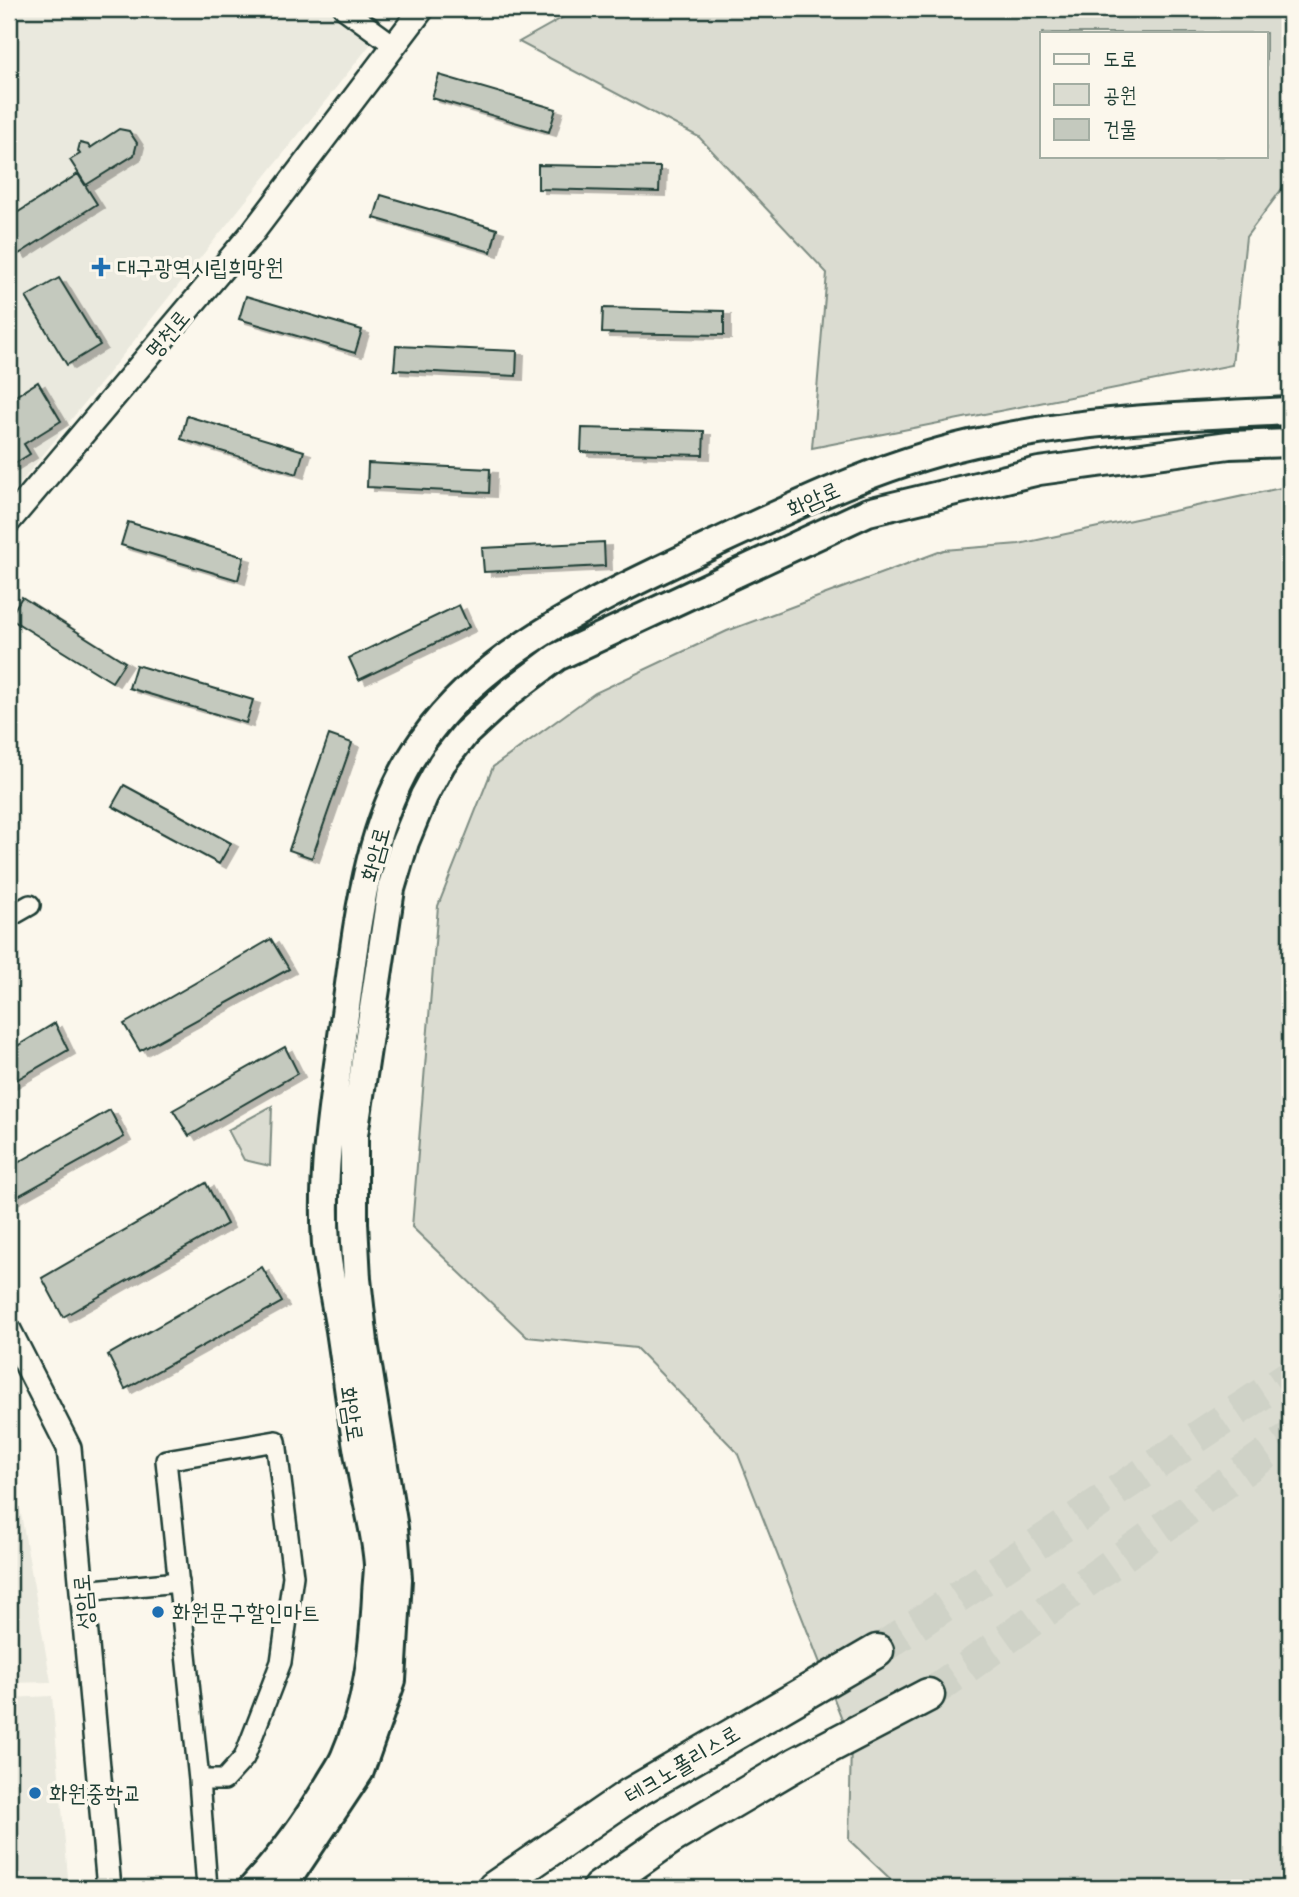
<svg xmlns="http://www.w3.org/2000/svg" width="1299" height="1897" viewBox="0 0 1299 1897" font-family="'Indie Flower','Poor Story',sans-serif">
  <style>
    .built { fill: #eae9de }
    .green { fill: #dbdcd1; stroke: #7d8c82; stroke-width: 2; fill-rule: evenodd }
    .building { fill: #c4c9be; stroke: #1f3d34; stroke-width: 2; filter: url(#shadow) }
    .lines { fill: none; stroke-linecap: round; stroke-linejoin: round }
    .trunk-tunnel { stroke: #cfd2c7; stroke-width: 32; stroke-dasharray: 32 16; stroke-linecap: butt }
    .minor-casing { stroke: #1f3d34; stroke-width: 24 }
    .tertiary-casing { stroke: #1f3d34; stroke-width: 28 }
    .secondary-casing { stroke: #1f3d34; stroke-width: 32 }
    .trunk-casing { stroke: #1f3d34; stroke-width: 37 }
    .minor { stroke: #fbf7ec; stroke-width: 19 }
    .tertiary { stroke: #fbf7ec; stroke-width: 23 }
    .secondary { stroke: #fbf7ec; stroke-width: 26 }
    .trunk { stroke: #fbf7ec; stroke-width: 32 }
    .poi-dot { fill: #1f6fb2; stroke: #fbf7ec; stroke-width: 2.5 }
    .labels { text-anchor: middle; stroke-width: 7; stroke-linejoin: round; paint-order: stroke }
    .poi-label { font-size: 23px; fill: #1f3d34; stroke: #fbf7ec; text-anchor: start }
    .street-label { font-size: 23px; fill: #1f3d34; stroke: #fbf7ec }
  </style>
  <defs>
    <filter id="shadow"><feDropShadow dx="7" dy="4" stdDeviation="0" flood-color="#0004"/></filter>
  </defs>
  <rect width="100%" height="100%" fill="#fbf7ec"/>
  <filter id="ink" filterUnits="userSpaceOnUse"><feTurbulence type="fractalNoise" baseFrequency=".0143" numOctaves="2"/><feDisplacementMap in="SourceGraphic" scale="14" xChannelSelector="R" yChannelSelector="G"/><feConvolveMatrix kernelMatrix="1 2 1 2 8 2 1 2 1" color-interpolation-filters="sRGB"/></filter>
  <g filter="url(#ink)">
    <!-- built -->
    <path class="built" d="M9 9H326L374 40 11 495 9 494Z
      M9 1447 51 1682 9 1683Z
      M52 1696 69 1888H9V1698Z"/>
    <!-- green -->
    <path class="green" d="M578 9H1290V178L1246 237 1232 365 812 448 827 273 699 137 519 42ZM1042 33H1266V156H1042Z
      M1283 252 1290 253V346H1281Z
      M1290 486V1888H900L849 1840 851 1742 737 1452 636 1348 527 1337 412 1227 438 906 493 767 595 693 727 631 944 550 1019 544Z
      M272 1106 270 1166 244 1160 228 1130Z"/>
    <!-- building -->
    <path class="building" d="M439 75 556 109 549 132 432 98Z
      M119 129 129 131 137 143 134 155 86 185 70 160 80 154 78 151 80 143 88 145 90 148Z
      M538 165 660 167 659 192 538 189Z
      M78 174 97 204 19 254 9 239V218Z
      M381 195 497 229 491 252 374 218Z
      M59 278 100 345 67 365 26 297Z
      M246 296 362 330 355 353 239 319Z
      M603 308 724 311V335L602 333Z
      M396 346 517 351 516 376 394 370Z
      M38 382 61 421 24 444 30 454 9 467V400Z
      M187 416 304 451 297 474 181 439Z
      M582 428 704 431 703 455 581 452Z
      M368 463 490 469 489 493 367 487Z
      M128 522 244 557 238 580 121 545Z
      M604 542 605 566 484 572 482 548Z
      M22 597 125 662 112 682 9 618Z
      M459 605 469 627 359 680 349 658Z
      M136 665 253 700 246 723 129 688Z
      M329 735 352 743 312 858 289 850Z
      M124 785 231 843 219 864 112 806Z
      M271 939 289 969 140 1051 124 1024Z
      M55 1023 68 1050 9 1084V1051Z
      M285 1047 298 1073 189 1136 173 1110Z
      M110 1110 124 1137 9 1201V1168Z
      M206 1183 227 1224 63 1317 42 1278Z
      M262 1267 282 1302 125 1389 108 1355Z"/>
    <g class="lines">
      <!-- trunk-tunnel -->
      <path class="trunk-tunnel" d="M877 1651 1290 1375
        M928 1695 1290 1437"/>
      <defs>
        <path id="minor" d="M344 9 395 46
          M9 917 30 905
          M82 1591 179 1582
          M199 1780H224L244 1758 281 1662 293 1576 276 1441 166 1460 199 1780 207 1888"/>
        <path id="tertiary" d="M9 521 253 232 422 9
          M9 1330 69 1448 109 1888"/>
        <path id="secondary" d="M252 1888C282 1856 306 1822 329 1784 334 1775 341 1766 345 1756 367 1706 373 1651 376 1597 376 1587 378 1575 378 1565 376 1533 366 1500 361 1469 352 1423 347 1376 340 1330 335 1302 329 1273 326 1244 321 1171 333 1101 343 1029 357 931 364 824 423 740 488 646 616 591 716 543 805 501 892 459 989 440 1088 419 1190 416 1290 411
          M282 1888 360 1771 392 1680 398 1579 394 1528 364 1342 357 1279 354 1223V1135L391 889 405 842 424 796 442 763 465 734 509 693 557 657 868 512 1039 471 1229 445 1290 443"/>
        <path id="trunk" d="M494 1888 631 1794 877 1651
          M599 1888 672 1837 796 1764 928 1695"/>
      </defs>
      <!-- minor casing -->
      <use href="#minor" class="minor-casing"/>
      <!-- tertiary casing -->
      <use href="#tertiary" class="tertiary-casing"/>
      <!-- secondary casing -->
      <use href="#secondary" class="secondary-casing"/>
      <!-- trunk casing -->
      <use href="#trunk" class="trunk-casing"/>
      <!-- minor -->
      <use href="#minor" class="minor"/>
      <!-- tertiary -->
      <use href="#tertiary" class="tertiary"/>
      <!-- secondary -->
      <use href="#secondary" class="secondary"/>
      <!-- trunk -->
      <use href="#trunk" class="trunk"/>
    </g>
  </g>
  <!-- markers -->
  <g class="poi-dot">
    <path d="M97.5 256.5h7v7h7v7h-7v7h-7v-7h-7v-7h7z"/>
    <circle cx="158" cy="1612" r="7"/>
    <circle cx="35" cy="1793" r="7"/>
  </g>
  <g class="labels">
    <!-- poi labels -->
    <g class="poi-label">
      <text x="117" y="275">대구광역시립희망원</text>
      <text x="172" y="1620">화원문구할인마트</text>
      <text x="49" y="1801">화원중학교</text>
    </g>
    <!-- street labels -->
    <g class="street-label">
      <text transform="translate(167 334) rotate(-50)" y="8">명천로</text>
      <text transform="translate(813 499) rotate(-24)" y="8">화암로</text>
      <text transform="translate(375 854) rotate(-75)" y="8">화암로</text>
      <text transform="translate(352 1414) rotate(81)" y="8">화암로</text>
      <text transform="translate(83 1602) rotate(-95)" y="8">성암로</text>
      <text transform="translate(682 1764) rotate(-31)" y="8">테크노폴리스로</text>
    </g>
  </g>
  <!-- margin -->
  <rect width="1299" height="1897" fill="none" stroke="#fbf7ec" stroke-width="35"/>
  <rect x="18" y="18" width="1264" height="1862" fill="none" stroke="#1f3d34" stroke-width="2.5" filter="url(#ink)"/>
  <!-- legend -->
  <rect x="1040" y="32" width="228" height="126" fill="#fbf7ec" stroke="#a3ada2" stroke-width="2"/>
  <rect x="1054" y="54" width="35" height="10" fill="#fbf7ec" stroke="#a3ada2" stroke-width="2"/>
  <text x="1103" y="66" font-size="21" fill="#1f3d34">도로</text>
  <rect x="1054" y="84" width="35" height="21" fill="#dbdcd1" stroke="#a3ada2" stroke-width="2"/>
  <text x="1103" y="102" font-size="21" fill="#1f3d34">공원</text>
  <rect x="1054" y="119" width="35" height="21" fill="#c4c9be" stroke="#a3ada2" stroke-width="2"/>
  <text x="1103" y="136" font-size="21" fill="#1f3d34">건물</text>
</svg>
